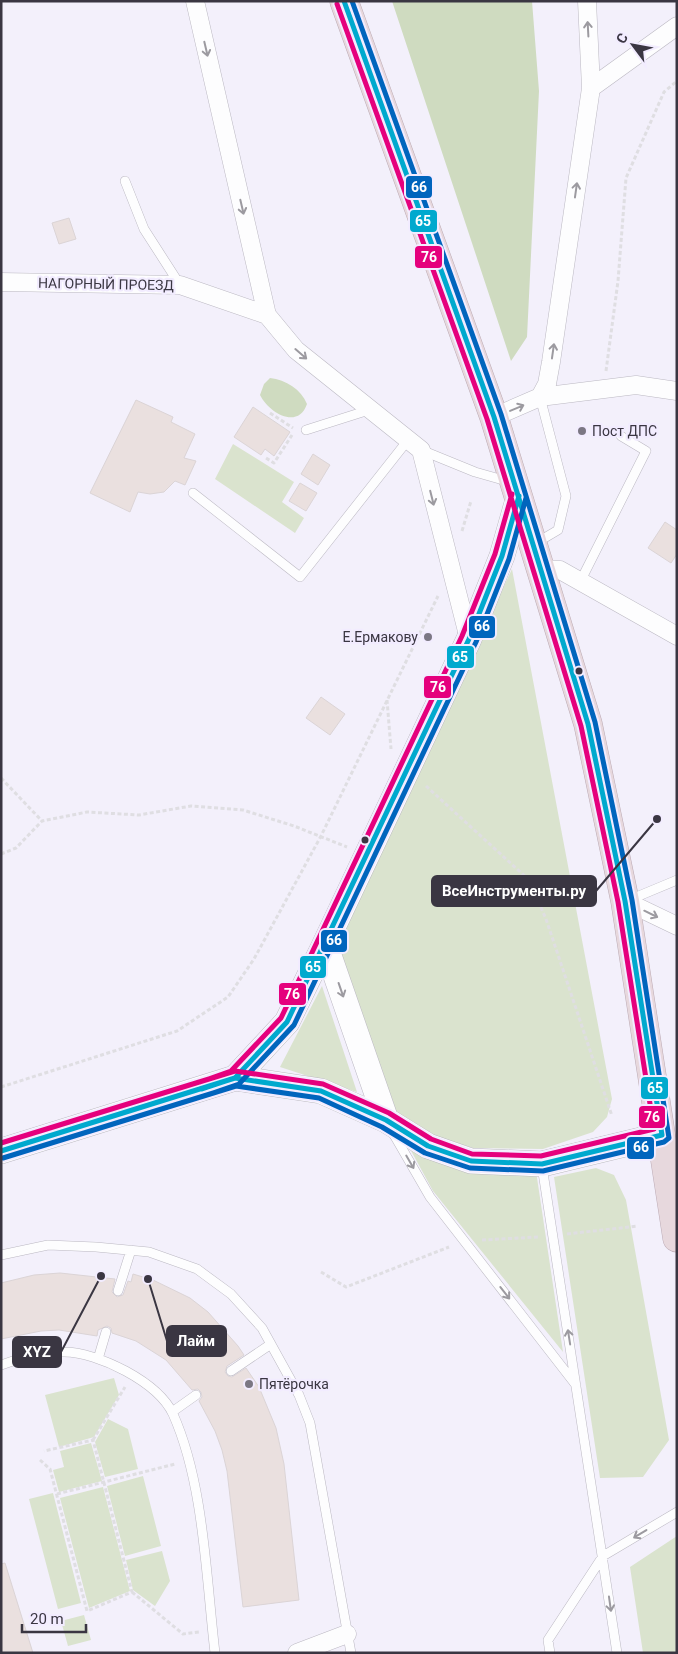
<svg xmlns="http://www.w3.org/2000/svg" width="678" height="1654" viewBox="0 0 678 1654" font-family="Roboto,sans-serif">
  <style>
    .green { fill: #dae3ce }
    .forest { fill: #cfdbc0 }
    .building { fill: #eae0df; stroke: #dbd4d6 }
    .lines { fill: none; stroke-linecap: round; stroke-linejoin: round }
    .lane-casing { stroke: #bbb8c2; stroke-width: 10 }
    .street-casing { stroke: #bbb8c2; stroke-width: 19 }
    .secondary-casing { stroke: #bbb8c2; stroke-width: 26 }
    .highway-casing { stroke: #bcabb5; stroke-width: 29 }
    .path { stroke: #dfdee2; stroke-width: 3; stroke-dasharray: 4 2.5; stroke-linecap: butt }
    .lane { stroke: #fdfdfe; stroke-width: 9 }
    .street { stroke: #fdfdfe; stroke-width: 18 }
    .secondary { stroke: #fdfdfe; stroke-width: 25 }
    .highway { stroke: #e7d8dd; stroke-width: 28 }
    .bus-1-casing { stroke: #f2ecff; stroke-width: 9 }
    .bus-2-casing { stroke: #f2ecff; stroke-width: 9 }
    .bus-3-casing { stroke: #f2ecff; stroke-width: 9 }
    .bus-1 { stroke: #00a9ce; stroke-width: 5 }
    .bus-2 { stroke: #0065bd; stroke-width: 5 }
    .bus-3 { stroke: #e5007d; stroke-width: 5 }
    .oneway { stroke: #9c9aa0 }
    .poi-dot { fill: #7b7783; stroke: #f2ecff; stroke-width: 2 }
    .bus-dot { fill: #3a3642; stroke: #f2ecff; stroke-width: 2 }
    .labels { text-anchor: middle; stroke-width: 4.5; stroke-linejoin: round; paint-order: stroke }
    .street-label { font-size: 14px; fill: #3a3642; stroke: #f2ecff }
    .poi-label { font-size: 14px; fill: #3a3642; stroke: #f2ecff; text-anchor: start }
    .leader { fill: none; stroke: #3a3642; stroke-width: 2 }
    .callout-dot { fill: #3a3642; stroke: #f2ecff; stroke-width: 2 }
    .callout { fill: #3a3642; stroke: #3a3642; stroke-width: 2 }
    .callout-label { font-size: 15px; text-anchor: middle; font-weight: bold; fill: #fff }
    .line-badge { stroke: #f2ecff; stroke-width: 2 }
    .badge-label { font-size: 14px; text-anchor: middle; font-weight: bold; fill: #fff }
  </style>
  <rect width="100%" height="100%" fill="#f3f0fb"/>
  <!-- green -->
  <path class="green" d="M233 444 294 482 282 502 304 518 295 533 215 479Z
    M512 569 612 1099 607 1117 593 1132 543 1149 473 1148 432 1136 393 1113 335 946Z
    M322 986 357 1092 280 1067Z
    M409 1147 536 1171 563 1352 433 1191Z
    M596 1168 614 1175 626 1200 669 1440 643 1477 600 1478 554 1177Z
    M114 1378 119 1395 94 1437 59 1447 45 1395Z
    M108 1419 128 1429 138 1469 105 1477 95 1442Z
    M91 1443 102 1481 59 1492 53 1470 64 1467 60 1451Z
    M143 1476 161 1546 125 1556 107 1486Z
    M103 1487 130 1591 89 1608 60 1498Z
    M53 1493 81 1603 58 1609 29 1499Z
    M677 1536V1653H643L630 1567Z
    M162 1551 170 1581 155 1606 133 1590 126 1560Z
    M84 1615 91 1640 68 1646 61 1621Z"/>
  <!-- forest -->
  <path class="forest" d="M392 1H532L539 91 527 337 511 361Z
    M270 378C286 380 301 389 307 404 298 430 269 413 260 395L264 384Z"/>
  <!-- building -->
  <path class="building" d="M69 218 76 239 59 244 52 223Z
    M136 400 173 417 171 422 195 434 184 458 196 461 185 485 175 481 164 492 150 494 138 492 130 512 90 493Z
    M253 407 290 432 274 456 265 449 261 455 234 437Z
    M313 454 330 465 318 485 301 474Z
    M300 483 317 493 306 511 289 501Z
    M665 522 677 530V554L671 563 648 548Z
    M321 697 345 714 330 735 306 718Z
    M60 1273 115 1279 112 1292 117 1297 123 1295 128 1281 131 1282 133 1274 153 1280 190 1298 208 1312 238 1346 244 1355 227 1366 225 1372 228 1376 232 1377 246 1368 259 1387 276 1428 284 1464 299 1600 243 1607 227 1471 222 1450 215 1431 199 1401 202 1397 201 1392 198 1389 192 1390 166 1360 136 1341 112 1333 111 1328 107 1326 98 1330 97 1336 59 1330 41 1331 1 1339V1283L34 1275Z
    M5 1563 33 1653H1V1564Z"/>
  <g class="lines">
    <defs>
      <path id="lane" d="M125 181 144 229 180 285
        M306 430 369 410
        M421 450 475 472 510 482
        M193 493 300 577 408 440
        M536 543 558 530 566 496 540 397
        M580 582 646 451 621 436
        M629 900 677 880
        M393 1133 430 1197 576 1385
        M542 1166 617 1653
        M1 1255 48 1245 96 1247 149 1252 197 1269 231 1294 262 1328 299 1395 310 1423 351 1653
        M118 1291 131 1250
        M98 1359 106 1332
        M1 1365C22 1358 42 1351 64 1352 98 1352 158 1382 173 1414 204 1483 206 1577 215 1653
        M231 1371 271 1344
        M172 1412 196 1395
        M550 1653 548 1640 603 1556 677 1512"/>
      <path id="street" d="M195 1 267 315 296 350 421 450 469 639
        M591 88 677 26
        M1 282 180 285 267 315
        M540 397 547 384 551 362 591 88 587 1
        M494 417 540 397 636 385 677 391
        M541 569 560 570 677 636
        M625 901 677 926
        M297 1653 347 1634"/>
      <path id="secondary" d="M325 944 386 1120
        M235 1078 287 1022 325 944 469 639 502 556 519 496
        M1 1151 235 1078 321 1091 386 1120 428 1146 471 1161 542 1164 662 1135"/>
      <path id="highway" d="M344 1 494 417 588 724 625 901 677 1238"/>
    </defs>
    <!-- lane casing -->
    <use href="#lane" class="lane-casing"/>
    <!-- street casing -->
    <use href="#street" class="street-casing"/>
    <!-- secondary casing -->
    <use href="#secondary" class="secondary-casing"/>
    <!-- highway casing -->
    <use href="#highway" class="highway-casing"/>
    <!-- path -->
    <path class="path" d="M606 371 618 281 626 178 664 92 677 81
      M270 413 293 428
      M266 458 274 463 292 435
      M462 531 471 501
      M387 700 391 749
      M1 778 42 821
      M426 786 529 880 546 919 612 1116
      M1 854 16 848 42 821 87 812 139 815 191 806 243 810 294 826 347 847
      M1 1087 177 1031 228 997 254 959 321 836 438 596
      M567 1234 638 1226
      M482 1240 538 1237
      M321 1272 346 1287 449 1247
      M93 1440 125 1387
      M40 1460 50 1469 87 1611 132 1592 93 1440 44 1451
      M57 1494 175 1464
      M132 1592 183 1634 199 1632"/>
    <!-- lane -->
    <use href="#lane" class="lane"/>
    <!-- street -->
    <use href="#street" class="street"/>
    <!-- secondary -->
    <use href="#secondary" class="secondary"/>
    <!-- highway -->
    <use href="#highway" class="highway"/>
    <defs>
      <path id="bus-1" d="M202 1089 235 1078 287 1022 469 639 502 556 519 496
        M1 1151 235 1078 321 1091 386 1120 428 1146 471 1161 542 1164 662 1135 625 901 588 724 494 417 344 1"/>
      <path id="bus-2" d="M204 1096 239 1084 294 1025 476 642 509 559 526 498
        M3 1158 236 1086 319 1098 382 1127 425 1153 470 1168 543 1171 664 1142 669 1138 632 900 595 722 501 414 352 1"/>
      <path id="bus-3" d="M200 1082 231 1071 281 1018 462 636 495 554 512 494
        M1 1143 235 1071 323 1084 389 1113 431 1139 472 1154 541 1156 654 1129 618 902 581 726 487 419 337 4"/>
    </defs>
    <!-- bus-1 casing -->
    <use href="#bus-1" class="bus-1-casing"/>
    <!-- bus-2 casing -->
    <use href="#bus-2" class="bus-2-casing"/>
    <!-- bus-3 casing -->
    <use href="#bus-3" class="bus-3-casing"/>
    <!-- bus-1 -->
    <use href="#bus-1" class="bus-1"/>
    <!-- bus-2 -->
    <use href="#bus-2" class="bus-2"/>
    <!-- bus-3 -->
    <use href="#bus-3" class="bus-3"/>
  </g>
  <!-- one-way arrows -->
  <defs><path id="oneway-shaft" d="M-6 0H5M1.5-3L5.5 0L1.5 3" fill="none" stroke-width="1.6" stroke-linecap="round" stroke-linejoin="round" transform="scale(1.25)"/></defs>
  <g class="oneway">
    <use href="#oneway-shaft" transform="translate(588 29) rotate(-93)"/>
    <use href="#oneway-shaft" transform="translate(206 49) rotate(77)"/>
    <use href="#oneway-shaft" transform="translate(576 190) rotate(-82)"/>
    <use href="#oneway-shaft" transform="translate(242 207) rotate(77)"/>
    <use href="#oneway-shaft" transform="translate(553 351) rotate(-82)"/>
    <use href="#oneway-shaft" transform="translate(301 354) rotate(41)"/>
    <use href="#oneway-shaft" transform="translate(517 408) rotate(-23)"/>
    <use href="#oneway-shaft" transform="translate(432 498) rotate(76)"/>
    <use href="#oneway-shaft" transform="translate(651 914) rotate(26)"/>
    <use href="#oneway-shaft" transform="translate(341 990) rotate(71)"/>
    <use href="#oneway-shaft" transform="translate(410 1162) rotate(60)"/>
    <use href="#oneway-shaft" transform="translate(505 1293) rotate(52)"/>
    <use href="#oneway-shaft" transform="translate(569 1337) rotate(-99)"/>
    <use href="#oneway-shaft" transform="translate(640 1534) rotate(149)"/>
    <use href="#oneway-shaft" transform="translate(610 1604) rotate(82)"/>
  </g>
  <!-- markers -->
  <g class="poi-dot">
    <circle cx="582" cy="431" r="5"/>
    <circle cx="428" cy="637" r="5"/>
    <circle cx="249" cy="1384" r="5"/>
  </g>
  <g class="bus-dot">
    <circle cx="579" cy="671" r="4.5"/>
    <circle cx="365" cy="840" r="4.5"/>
  </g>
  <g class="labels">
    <!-- street labels -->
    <g class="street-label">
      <text transform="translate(106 284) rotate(1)" y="5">НАГОРНЫЙ ПРОЕЗД</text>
    </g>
    <!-- poi labels -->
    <g class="poi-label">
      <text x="592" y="436">Пост ДПС</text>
      <text x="418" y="642" text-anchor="end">Е.Ермакову</text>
      <text x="259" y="1389">Пятёрочка</text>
    </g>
  </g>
  <!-- callouts -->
  <path class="leader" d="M657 819L596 891M148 1279L167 1341M101 1276L61 1352"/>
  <g class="callout-dot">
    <circle cx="657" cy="819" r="5"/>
    <circle cx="148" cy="1279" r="5"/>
    <circle cx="101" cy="1276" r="5"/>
  </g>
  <g class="callout">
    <rect x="432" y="876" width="164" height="30" rx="5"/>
    <rect x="167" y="1326" width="59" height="30" rx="5"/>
    <rect x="13" y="1337" width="48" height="30" rx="5"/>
  </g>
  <g class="callout-label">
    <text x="514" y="896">ВсеИнструменты.ру</text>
    <text x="196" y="1346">Лайм</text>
    <text x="37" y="1357">XYZ</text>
  </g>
  <g class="line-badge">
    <rect x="405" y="175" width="28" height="24" rx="5" fill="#0065bd"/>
    <rect x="409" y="209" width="29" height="24" rx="5" fill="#00a9ce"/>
    <rect x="414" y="245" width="29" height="24" rx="5" fill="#e5007d"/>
    <rect x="468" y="615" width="28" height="24" rx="5" fill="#0065bd"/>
    <rect x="446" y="645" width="29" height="24" rx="5" fill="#00a9ce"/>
    <rect x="423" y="675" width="29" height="24" rx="5" fill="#e5007d"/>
    <rect x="320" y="929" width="28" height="24" rx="5" fill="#0065bd"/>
    <rect x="299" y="955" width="28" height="24" rx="5" fill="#00a9ce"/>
    <rect x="278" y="982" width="29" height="24" rx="5" fill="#e5007d"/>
    <rect x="640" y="1076" width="29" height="24" rx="5" fill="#00a9ce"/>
    <rect x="638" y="1105" width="28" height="24" rx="5" fill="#e5007d"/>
    <rect x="626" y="1136" width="29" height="24" rx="5" fill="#0065bd"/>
  </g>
  <g class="badge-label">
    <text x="419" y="192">66</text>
    <text x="423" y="226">65</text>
    <text x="429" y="262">76</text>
    <text x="482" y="631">66</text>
    <text x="460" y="662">65</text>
    <text x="438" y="692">76</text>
    <text x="334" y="945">66</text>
    <text x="313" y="972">65</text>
    <text x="292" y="999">76</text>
    <text x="655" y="1093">65</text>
    <text x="652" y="1122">76</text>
    <text x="641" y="1152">66</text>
  </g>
  <!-- border -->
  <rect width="678" height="1654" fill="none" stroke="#3a3642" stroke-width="5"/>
  <!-- north arrow -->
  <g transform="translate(633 45) rotate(302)" stroke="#f2ecff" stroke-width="4" paint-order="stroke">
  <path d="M0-4L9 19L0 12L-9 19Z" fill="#3a3642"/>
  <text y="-8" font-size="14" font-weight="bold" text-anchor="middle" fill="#3a3642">С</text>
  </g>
  <!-- scale -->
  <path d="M22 1624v8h64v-8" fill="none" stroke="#3a3642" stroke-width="2.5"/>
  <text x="30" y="1624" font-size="15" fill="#3a3642" stroke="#f2ecff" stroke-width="4" paint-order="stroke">20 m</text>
</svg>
